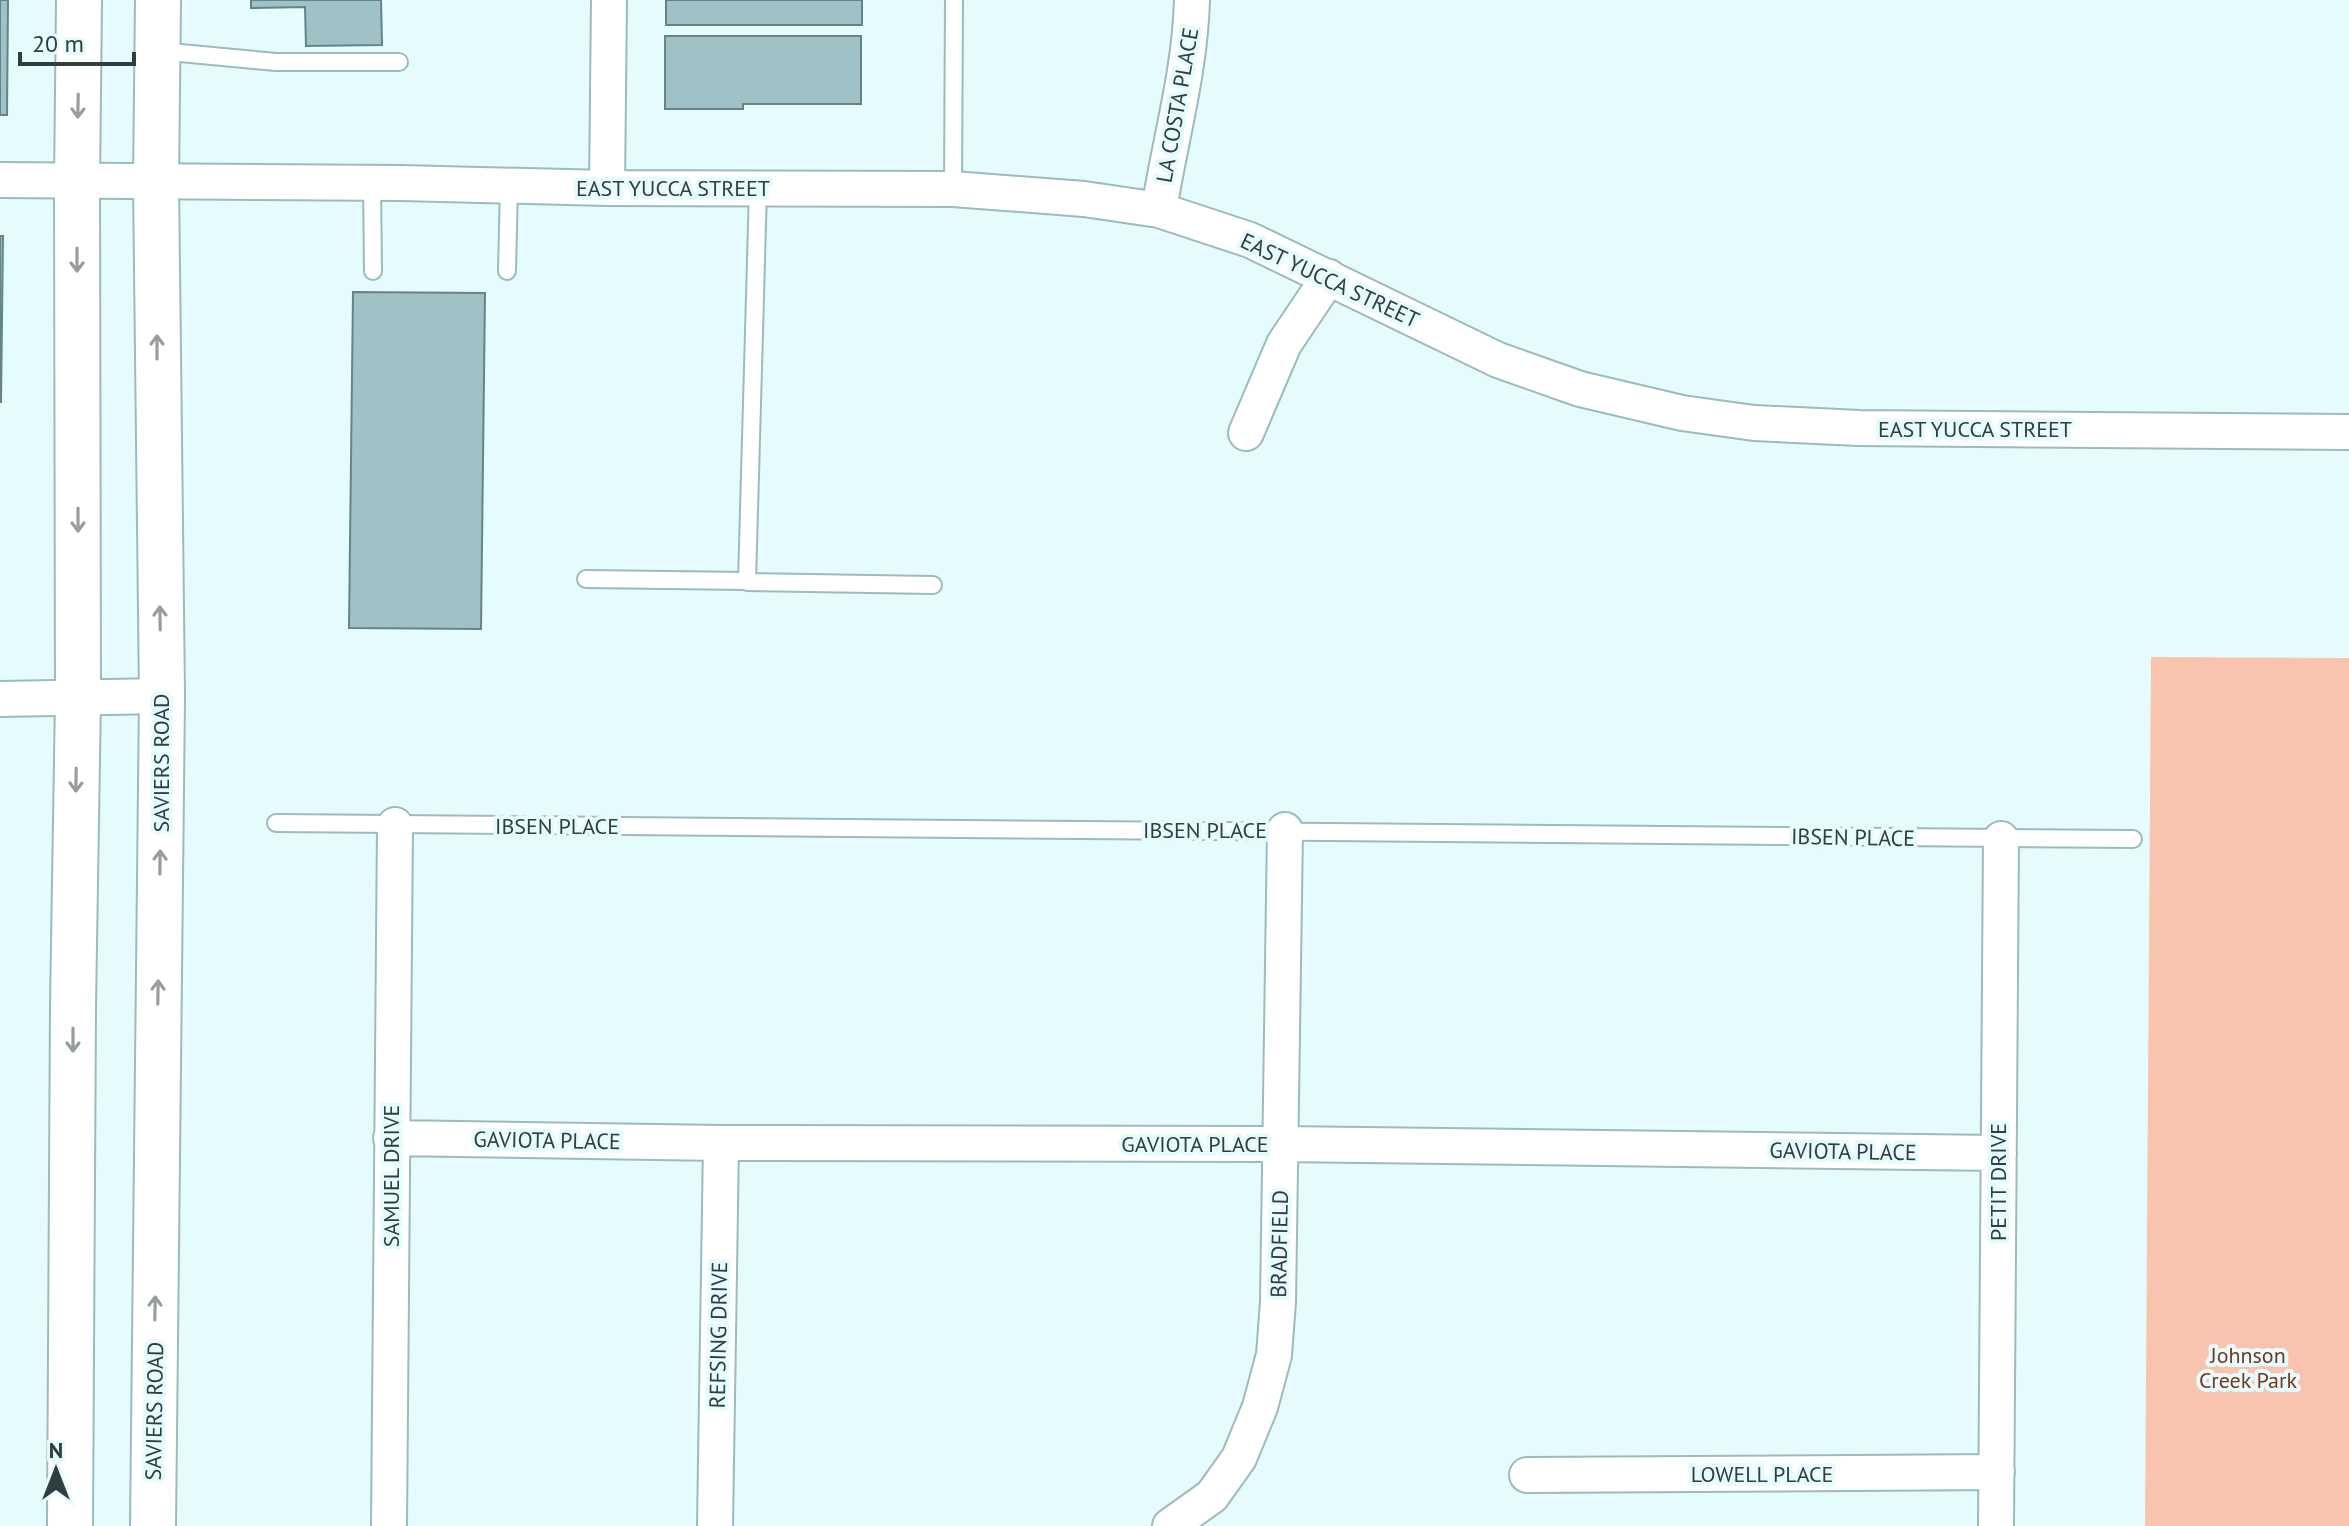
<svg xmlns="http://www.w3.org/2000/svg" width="2349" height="1526" viewBox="0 0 2349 1526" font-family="'PT Sans',sans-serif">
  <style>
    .green { fill: #f8c4ae }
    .building { fill: #a0c1c5; stroke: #648487; stroke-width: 2 }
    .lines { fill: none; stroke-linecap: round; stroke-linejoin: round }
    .service-casing { stroke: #9abbbf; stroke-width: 20 }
    .minor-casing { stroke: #9abbbf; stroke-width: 38 }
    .secondary-casing { stroke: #9abbbf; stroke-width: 48 }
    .service { stroke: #fff; stroke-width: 16 }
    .minor { stroke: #fff; stroke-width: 34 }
    .secondary { stroke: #fff; stroke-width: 44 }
    .oneway { stroke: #989ea0 }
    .labels { text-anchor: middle; stroke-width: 8; stroke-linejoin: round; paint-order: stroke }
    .street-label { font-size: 22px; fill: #303e40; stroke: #e6fbfd }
    .park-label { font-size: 22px; fill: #76381c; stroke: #e6fbfd }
  </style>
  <rect width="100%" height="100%" fill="#e6fbfd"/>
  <!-- green -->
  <path class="green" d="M2151 657 2349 658V1526H2145Z"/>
  <!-- building -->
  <path class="building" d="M0 0H8L7 115H0Z
    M251 0H381L382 45 306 46 305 7 251 8Z
    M666 0H862V25H666Z
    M665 36H861V104H743V109H665Z
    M0 236H3L1 402H0Z
    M353 292 485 293 481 629 349 628Z"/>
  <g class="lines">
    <defs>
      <path id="service" d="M159 51 276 62H399
        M372 183 373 271
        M758 189 747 582 933 585
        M953 189 954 0
        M507 271 509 185
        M586 579 747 581
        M276 823 2133 839"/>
      <path id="minor" d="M0 180 401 183 607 188 953 189 1084 199 1159 210 1250 240 1498 360 1580 389 1682 413 1754 423 1859 428 2349 432
        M607 188 609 0
        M1159 210C1170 140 1190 72 1192 0
        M1246 433 1284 344 1329 277
        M0 699 162 696
        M391 1138 721 1143 1281 1144 1999 1153
        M1527 1475 1997 1472
        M389 1526 395 825
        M715 1526 721 1143
        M1170 1526 1212 1496 1239 1458 1260 1407 1274 1355 1278 1302 1285 830
        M1996 1526 2001 839"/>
      <path id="secondary" d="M70 1526 73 1006 78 698 77 182 79 0
        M153 1526 162 696 156 182 158 0"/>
    </defs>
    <!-- service casing -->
    <use href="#service" class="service-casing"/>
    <!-- minor casing -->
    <use href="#minor" class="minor-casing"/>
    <!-- secondary casing -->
    <use href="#secondary" class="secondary-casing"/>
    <!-- service -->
    <use href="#service" class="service"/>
    <!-- minor -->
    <use href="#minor" class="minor"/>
    <!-- secondary -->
    <use href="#secondary" class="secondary"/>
  </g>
  <!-- one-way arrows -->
  <defs><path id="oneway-shaft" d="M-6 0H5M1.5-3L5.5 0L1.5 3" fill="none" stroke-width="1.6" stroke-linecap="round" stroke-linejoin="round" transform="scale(2)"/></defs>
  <g class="oneway">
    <use href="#oneway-shaft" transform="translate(78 106) rotate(91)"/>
    <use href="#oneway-shaft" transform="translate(77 260) rotate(90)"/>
    <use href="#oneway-shaft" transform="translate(157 347) rotate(-90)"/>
    <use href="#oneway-shaft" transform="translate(78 520) rotate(90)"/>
    <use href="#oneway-shaft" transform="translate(160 618) rotate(-91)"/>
    <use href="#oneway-shaft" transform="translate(76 780) rotate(91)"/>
    <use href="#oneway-shaft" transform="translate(160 862) rotate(-89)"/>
    <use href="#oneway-shaft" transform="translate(158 992) rotate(-89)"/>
    <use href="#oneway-shaft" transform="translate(73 1040) rotate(90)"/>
    <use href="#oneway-shaft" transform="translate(155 1308) rotate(-89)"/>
  </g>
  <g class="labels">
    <!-- street labels -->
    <g class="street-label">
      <text transform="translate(1177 105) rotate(-80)" y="8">LA COSTA PLACE</text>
      <text x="673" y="196">EAST YUCCA STREET</text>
      <text transform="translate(1330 280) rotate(25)" y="8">EAST YUCCA STREET</text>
      <text x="1975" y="437">EAST YUCCA STREET</text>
      <text transform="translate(161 763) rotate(-90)" y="8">SAVIERS ROAD</text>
      <text x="557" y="834">IBSEN PLACE</text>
      <text x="1205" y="838">IBSEN PLACE</text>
      <text transform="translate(1853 837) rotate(1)" y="8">IBSEN PLACE</text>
      <text transform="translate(547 1140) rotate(1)" y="8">GAVIOTA PLACE</text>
      <text x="1195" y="1152">GAVIOTA PLACE</text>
      <text transform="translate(1843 1151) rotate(1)" y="8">GAVIOTA PLACE</text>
      <text transform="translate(391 1176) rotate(-90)" y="8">SAMUEL DRIVE</text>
      <text transform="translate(1998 1182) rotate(-90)" y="8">PETIT DRIVE</text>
      <text transform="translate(1279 1244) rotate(-89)" y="8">BRADFIELD</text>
      <text transform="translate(718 1335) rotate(-89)" y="8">REFSING DRIVE</text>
      <text transform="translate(154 1411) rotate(-89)" y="8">SAVIERS ROAD</text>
      <text x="1762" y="1482">LOWELL PLACE</text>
    </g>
    <!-- park labels -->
    <g class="park-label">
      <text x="2248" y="1363">Johnson<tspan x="2248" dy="25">Creek Park</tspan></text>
    </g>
  </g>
  <!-- north arrow -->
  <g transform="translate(56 1470)" stroke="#e6fbfd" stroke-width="6" paint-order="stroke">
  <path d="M0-6L14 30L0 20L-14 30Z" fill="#303e40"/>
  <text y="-12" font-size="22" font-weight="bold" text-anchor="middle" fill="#303e40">N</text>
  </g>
  <!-- scale -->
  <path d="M20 52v12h114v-12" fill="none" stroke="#303e40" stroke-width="4"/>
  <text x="32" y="52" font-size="24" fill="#303e40" stroke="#e6fbfd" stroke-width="6" paint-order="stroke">20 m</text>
</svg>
